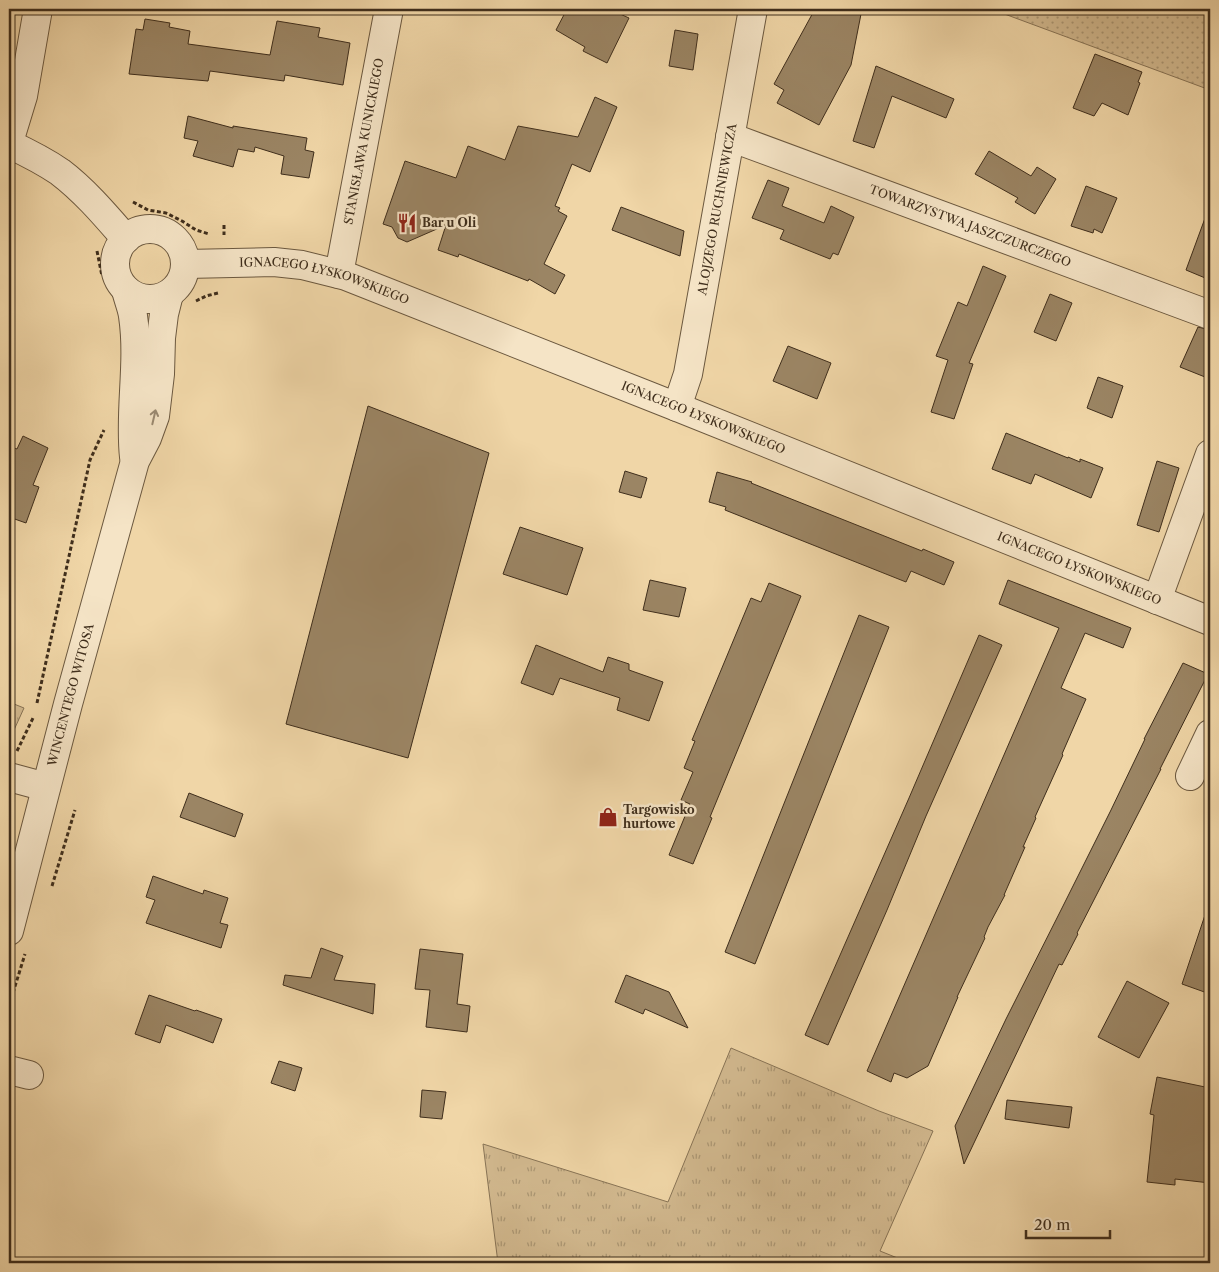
<svg xmlns="http://www.w3.org/2000/svg" width="1219" height="1272" viewBox="0 0 1219 1272" font-family="'Libre Caslon Text',serif">
  <style>
    .grass { fill: url(#grass-tufts); stroke: #887456 }
    .garden { fill: url(#garden-dots); stroke: #887456 }
    .building { fill: #9b8564; stroke: #3f2e1c }
    .lines { fill: none; stroke-linecap: round; stroke-linejoin: round }
    .minor-casing { stroke: #6b583f; stroke-width: 30 }
    .path { stroke: #3f2e1c; stroke-width: 3; stroke-dasharray: 4 2.5; stroke-linecap: butt }
    .minor { stroke: #f5e4c6; stroke-width: 28 }
    .oneway { stroke: #9a8971 }
    .labels { text-anchor: middle; stroke-width: 5; stroke-linejoin: round; paint-order: stroke }
    .street-label { font-size: 12px; fill: #3f2e1c; stroke: #f5e4c6 }
    .poi-label { font-size: 12px; font-weight: bold; fill: #3f2e1c; stroke: #f5e4c6; text-anchor: start }
  </style>
  <defs>
    <pattern id="grass-tufts" width="24" height="20" patternUnits="userSpaceOnUse" patternTransform="scale(1.25)"><rect width="24" height="20" fill="#d2b98f"/><path d="M3 7l-1-3M5 7V3M7 7l1-3M15 17l-1-3M17 17v-4M19 17l1-3" fill="none" stroke="#ac9774"/></pattern>
    <pattern id="garden-dots" width="8" height="8" patternUnits="userSpaceOnUse" patternTransform="scale(1.25)"><rect width="8" height="8" fill="#d2b98f"/><path d="M2 2h.1M6 6h.1" fill="none" stroke="#ac9774" stroke-width="1.8" stroke-linecap="round"/></pattern>
  </defs>
  <rect width="100%" height="100%" fill="#f0d6a7"/>
  <filter id="stains"><feTurbulence type="fractalNoise" baseFrequency=".004" numOctaves="4"/><feColorMatrix values="0 0 0 0 .2 0 0 0 0 .09 0 0 0 0 .02 0 0 0 .5 -.17"/></filter>
  <radialGradient id="worn" r=".72"><stop offset=".6" stop-color="#630" stop-opacity="0"/><stop offset="1" stop-color="#630" stop-opacity=".3"/></radialGradient>
  <!-- grass -->
  <path class="grass" d="M9 702 24 708 9 741Z
    M731 1048 879 1111 933 1131 880 1251 910 1263H498L483 1144 668 1202Z"/>
  <!-- garden -->
  <path class="garden" d="M991 9H1210V90Z"/>
  <!-- building -->
  <path class="building" d="M567 9H609L629 18 607 63 583 51 585 47 556 30Z
    M815 9H862L851 65 819 125 777 103 784 90 774 84Z
    M145 19 170 23 169 27 190 31 188 44 270 55 277 21 320 28 318 37 350 43 343 85 285 75 284 81 210 71 208 81 129 74 136 29 143 30Z
    M675 30 698 34 693 70 669 66Z
    M1095 54 1142 72 1138 82 1140 83 1128 115 1102 103 1094 116 1073 108Z
    M876 66 954 99 946 118 892 96 874 148 853 141Z
    M595 97 617 107 590 172 572 164 555 206 560 208 558 211 567 216 544 264 565 275 555 294 529 279 528 281 459 254 458 257 438 250 446 225 407 242 398 238 392 227 383 224 405 161 456 178 468 146 505 160 518 126 578 137Z
    M188 116 233 128V126L307 138 305 150 314 152 309 178 281 174 284 156 255 147 254 152 238 149 233 167 193 156 198 141 184 138Z
    M989 151 1031 176 1037 167 1056 179 1035 214 1015 202 1018 198 975 174Z
    M768 180 789 188 782 206 824 223 831 206 854 217 838 255 833 253 830 259 780 239 784 230 752 218Z
    M1086 186 1117 198 1102 233 1094 229 1093 233 1071 226Z
    M621 207 684 231 680 256 612 230Z
    M1208 210H1210V280L1186 270Z
    M983 266 1006 276 969 363 973 364 954 419 931 412 948 360 936 356 958 302 967 306Z
    M1050 294 1072 303 1056 341 1034 332Z
    M1198 327 1210 330V379L1180 367Z
    M788 346 831 363 817 399 773 381Z
    M1098 377 1123 386 1112 418 1087 408Z
    M368 406 489 453 408 758 286 724Z
    M1006 433 1068 458V457L1080 462V459L1103 468 1091 498 1035 474 1031 484 992 469Z
    M23 436 48 448 33 485 39 487 26 523 9 517V446L17 449Z
    M1157 461 1179 468 1159 532 1137 525Z
    M625 471 647 478 641 498 619 492Z
    M717 472 752 482 751 483 922 551 923 549 954 562 944 585 911 571 906 582 725 510 726 507 709 502Z
    M520 527 583 548 567 595 503 574Z
    M650 580 686 588 679 617 643 610Z
    M1008 580 1131 628 1123 648 1085 633 1061 688 1086 699 1062 754 1063 755 1035 817 1036 818 1023 847H1025L1004 895H1005L988 927 984 937 985 938 957 997H958L928 1066 907 1078 894 1073 891 1082 867 1071 1059 628 999 604Z
    M769 583 801 596 710 817 712 818 693 864 669 855 690 804 681 800 693 772 684 768 695 741 692 740 751 598 761 602Z
    M859 615 889 627 755 964 725 952Z
    M979 635 1002 645 926 816 887 910 828 1045 805 1035 909 798Z
    M536 645 603 672 608 657 629 664V670L663 682 649 721 617 710 620 698 560 678 553 695 521 683Z
    M1183 663 1208 674 1160 769H1161L1077 933 1078 934 1062 965 1059 964 964 1164 955 1126 1006 1019 1062 908 1111 810 1145 739H1144Z
    M189 793 243 814 235 837 180 817Z
    M153 876 203 894 204 890 228 898 220 923 228 925 221 948 146 923 155 900 146 897Z
    M1206 912H1210V994L1182 984Z
    M321 948 343 956 334 980 375 984 373 1014 283 985 285 975 311 978Z
    M420 949 463 954 457 1004 470 1006 467 1032 426 1027 430 990 415 989Z
    M626 975 669 992 688 1028 645 1009 643 1014 615 1002Z
    M1127 981 1169 1003 1139 1058 1098 1037Z
    M149 995 195 1011 196 1010 222 1019 213 1043 166 1025 160 1043 135 1034Z
    M279 1061 302 1068 295 1091 271 1083Z
    M1157 1077 1210 1088V1183L1175 1179V1185L1147 1182 1154 1115 1150 1114Z
    M422 1090 446 1092 442 1119 420 1117Z
    M1007 1100 1072 1107 1069 1128 1005 1119Z"/>
  <g class="lines">
    <defs>
      <g id="minor">
        <path id="s1" d="M730 137 1210 315"/>
        <path d="M9 142 23 96 38 9"/>
        <path d="M9 144C26 152 44 161 60 172 85 191 106 216 126 239"/>
        <circle cx="150" cy="264" r="35"/>
        <path id="s2" d="M186 264 274 262 302 265 346 276 677 407 1210 621"/>
        <path id="s3" d="M339 274 389 9"/>
        <path d="M126 290C128 299 132 308 133 316 140 363 129 411 134 457"/>
        <path id="s4" d="M677 407 688 374 753 9"/>
        <path d="M1157 600 1210 454"/>
        <path d="M1190 776 1210 734"/>
        <path d="M9 777 46 787"/>
        <path id="s5" d="M9 931 68 704 135 461 147 438 155 416 160 374 161 338 164 314 169 294"/>
        <path d="M9 1070 29 1075"/>
      </g>
    </defs>
    <!-- minor casing -->
    <use href="#minor" class="minor-casing"/>
    <!-- path -->
    <path class="path" d="M133 202 148 210 166 213 182 221 196 230 209 234
      M224 225V235
      M97 251 102 276
      M196 301 206 296 218 293
      M37 703 90 460 104 430
      M17 751 34 716
      M52 886 75 810
      M9 995 12 996 25 954"/>
    <!-- minor -->
    <use href="#minor" class="minor"/>
  </g>
  <!-- one-way arrows -->
  <defs><path id="oneway-shaft" d="M-6 0H5M1.5-3L5.5 0L1.5 3" fill="none" stroke-width="1.6" stroke-linecap="round" stroke-linejoin="round" transform="scale(1.25)"/></defs>
  <use class="oneway" href="#oneway-shaft" transform="translate(154 417) rotate(-77)"/>
  <!-- icons -->
  <defs>
    <symbol id="restaurant-bare" viewBox="-9 -9 18 18"><path d="M-5-6h1v4h1v-4h1v4h1v-4h1v5L-1.5 .5V6h-2V.5L-5-1ZM5-6V6H3V1.5H1.5Q1.5-4 5-6Z" fill="#8f2418" stroke="#f5e4c6" stroke-width="2.5" paint-order="stroke"/></symbol>
    <symbol id="shop-bare" viewBox="-9 -9 18 18"><path d="M-5-2.5h2.3a2.7 3.5 0 0 1 5.4 0H5L5.5 6h-11ZM-1.5-2.5h3a1.5 2.3 0 0 0-3 0Z" fill="#8f2418" stroke="#f5e4c6" stroke-width="2.5" paint-order="stroke"/></symbol>
  </defs>
  <g fill-rule="evenodd">
    <use href="#restaurant-bare" x="393" y="209" width="28" height="28"/>
    <use href="#shop-bare" x="594" y="803" width="28" height="28"/>
  </g>
  <g class="labels">
    <!-- street labels -->
    <g class="street-label">
      <text dy="4" stroke="none"><textPath href="#s3" startOffset="135">STANISŁAWA KUNICKIEGO</textPath></text>
      <text dy="4" stroke="none"><textPath href="#s4" startOffset="202">ALOJZEGO RUCHNIEWICZA</textPath></text>
      <text dy="4" stroke="none"><textPath href="#s1" startOffset="256">TOWARZYSTWA JASZCZURCZEGO</textPath></text>
      <text dy="4" stroke="none"><textPath href="#s2" startOffset="141">IGNACEGO ŁYSKOWSKIEGO</textPath></text>
      <text dy="4" stroke="none"><textPath href="#s2" startOffset="546">IGNACEGO ŁYSKOWSKIEGO</textPath></text>
      <text dy="4" stroke="none"><textPath href="#s2" startOffset="951">IGNACEGO ŁYSKOWSKIEGO</textPath></text>
      <text dy="4" stroke="none"><textPath href="#s5" startOffset="244">WINCENTEGO WITOSA</textPath></text>
    </g>
    <!-- poi labels -->
    <g class="poi-label">
      <text x="422" y="227">Bar u Oli</text>
      <text x="623" y="814">Targowisko<tspan x="623" dy="14">hurtowe</tspan></text>
    </g>
  </g>
  <!-- margin -->
  <rect width="1219" height="1272" fill="none" stroke="#f0d6a7" stroke-width="30"/>
  <rect x="10" y="10" width="1199" height="1252" fill="none" stroke="#3f2e1c" stroke-width="2.5"/>
  <rect x="15" y="15" width="1189" height="1242" fill="none" stroke="#3f2e1c"/>
  <!-- scale -->
  <path d="M1026 1230v8h84v-8" fill="none" stroke="#3f2e1c" stroke-width="2.5"/>
  <text x="1034" y="1230" font-size="15" fill="#3f2e1c" stroke="#f5e4c6" stroke-width="4" paint-order="stroke">20 m</text>
  <rect width="100%" height="100%" filter="url(#stains)"/>
  <rect width="100%" height="100%" fill="url(#worn)"/>
</svg>
